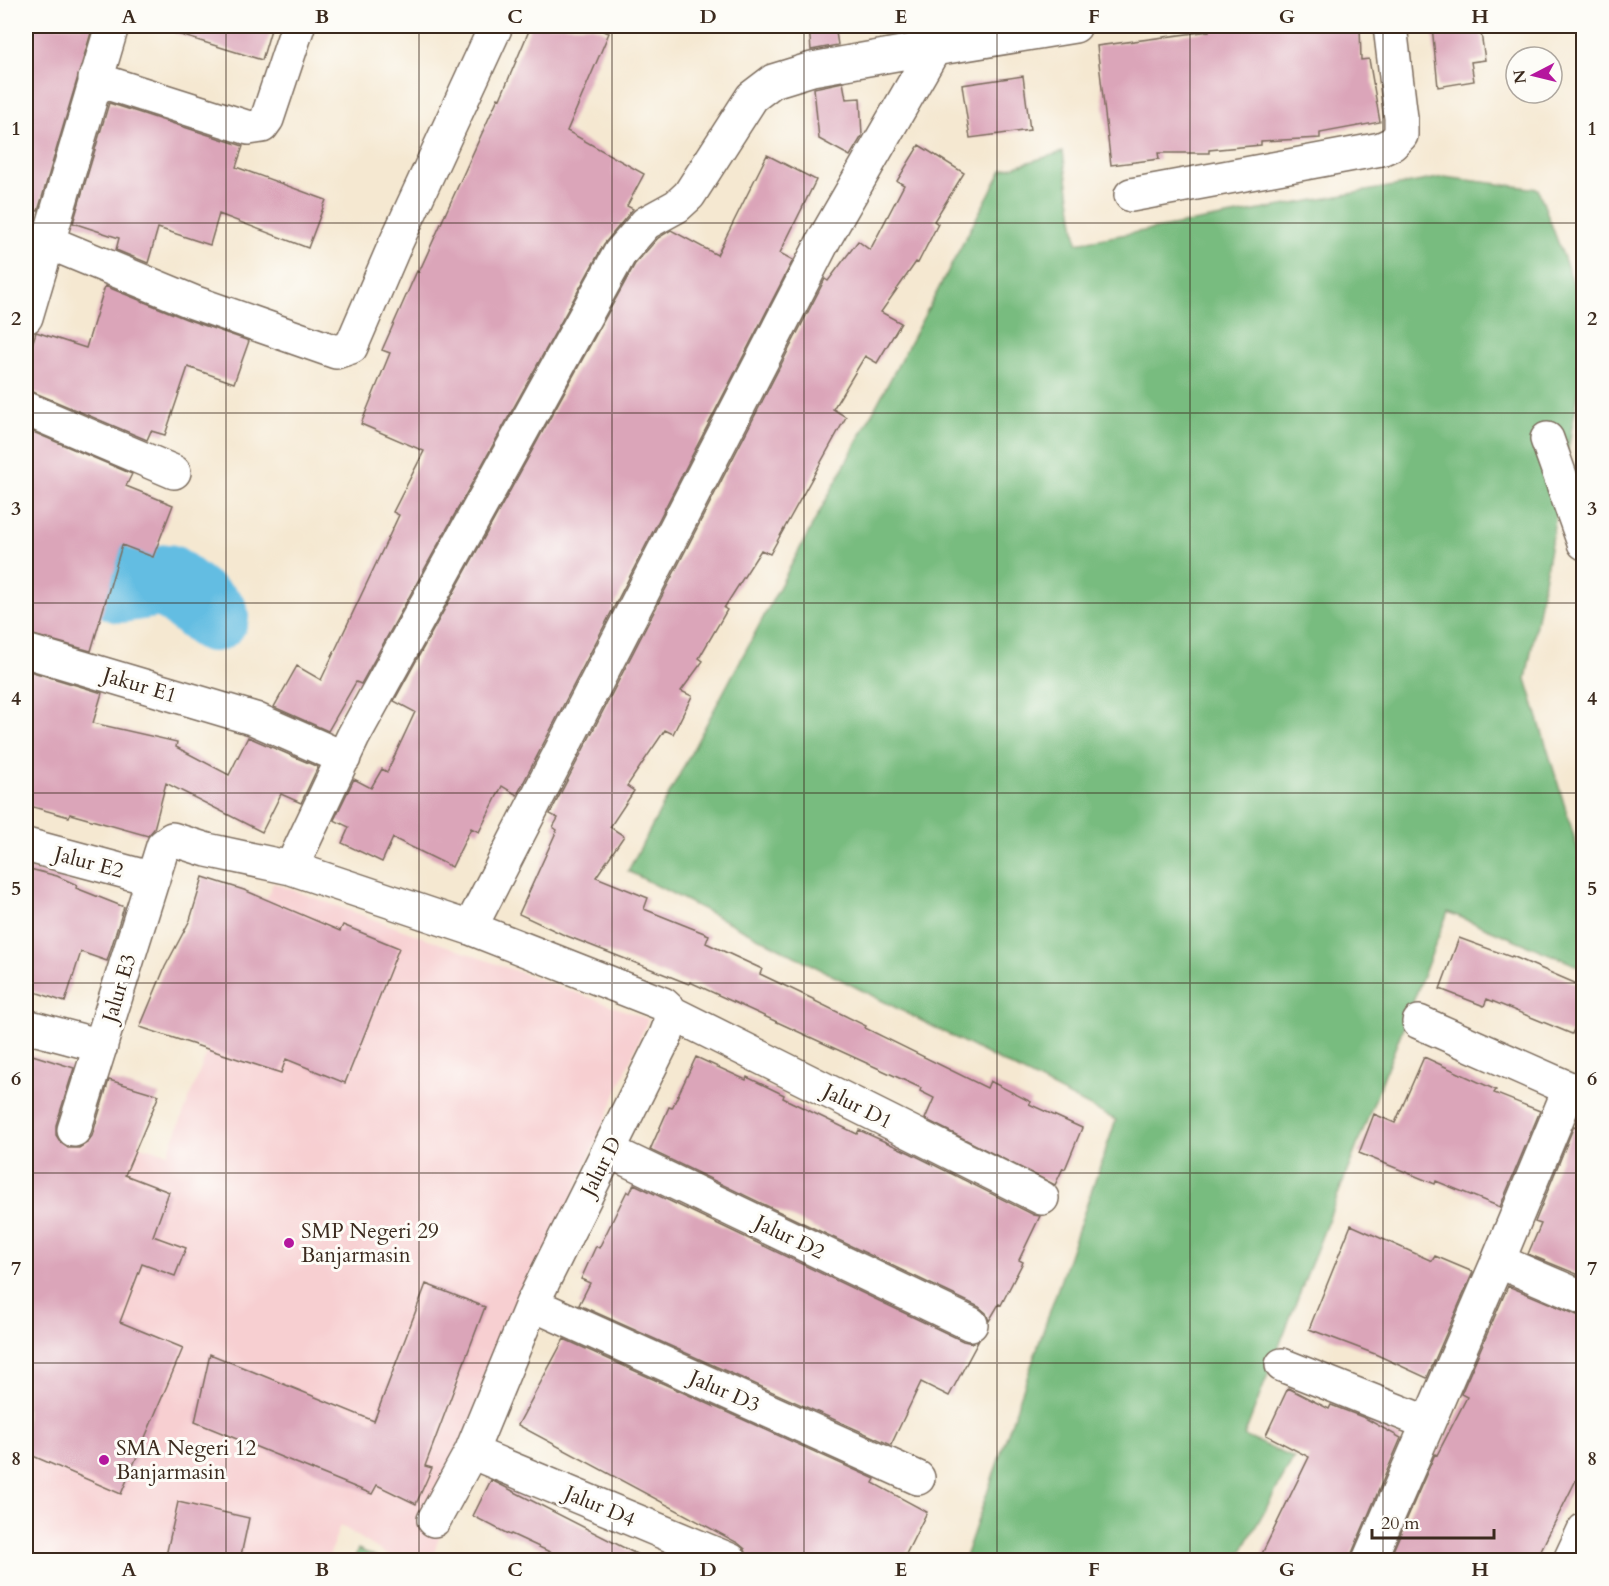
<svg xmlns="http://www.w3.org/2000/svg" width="1609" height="1586" viewBox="0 0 1609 1586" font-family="Cardo,serif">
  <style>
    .built { fill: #f7cfd1 }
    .forest { fill: #78bc7f; stroke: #5a734e; stroke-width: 1.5 }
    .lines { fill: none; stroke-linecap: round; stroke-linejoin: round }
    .river { stroke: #64bde2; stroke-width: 72 }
    .building { fill: #dba5b9 }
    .street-casing { stroke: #7c6c5d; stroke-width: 36 }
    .street { stroke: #fff; stroke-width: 33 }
    .grid { fill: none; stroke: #3b2a1e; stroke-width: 1.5; stroke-opacity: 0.55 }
    .poi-dot { fill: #b5179e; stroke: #fdfcf7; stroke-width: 2 }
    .labels { text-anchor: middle; stroke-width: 6; stroke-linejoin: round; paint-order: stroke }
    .street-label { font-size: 21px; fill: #3b2a1e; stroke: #fdfcf7 }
    .poi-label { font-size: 21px; fill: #3b2a1e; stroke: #fdfcf7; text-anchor: start }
    .neatline { fill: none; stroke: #3b2a1e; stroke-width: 2 }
    .grid-label { font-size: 20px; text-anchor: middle; font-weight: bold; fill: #3b2a1e }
  </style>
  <rect width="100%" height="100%" fill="#fdfcf7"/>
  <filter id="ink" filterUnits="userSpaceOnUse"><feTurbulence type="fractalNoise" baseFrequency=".0167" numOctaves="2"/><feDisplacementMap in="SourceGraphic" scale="12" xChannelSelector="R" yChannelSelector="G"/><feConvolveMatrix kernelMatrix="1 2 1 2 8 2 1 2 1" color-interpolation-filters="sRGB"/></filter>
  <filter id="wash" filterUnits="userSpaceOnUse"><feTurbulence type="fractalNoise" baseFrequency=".008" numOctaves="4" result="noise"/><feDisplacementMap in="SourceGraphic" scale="24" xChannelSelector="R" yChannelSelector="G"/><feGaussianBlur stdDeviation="1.35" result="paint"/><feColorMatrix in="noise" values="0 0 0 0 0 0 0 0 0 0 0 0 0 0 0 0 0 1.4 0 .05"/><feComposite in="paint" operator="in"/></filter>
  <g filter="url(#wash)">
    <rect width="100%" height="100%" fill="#f5e8d1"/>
    <!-- built -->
    <path class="built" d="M273 883 648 1019 514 1334 437 1543 433 1560H395L340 1525 328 1560H26V1119L168 1153Z"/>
    <!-- forest -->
    <path class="forest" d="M1063 152 1077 243 1444 177 1538 189 1583 309 1584 362 1526 679 1583 866V968L1448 912 1244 1436 1294 1458 1237 1560H964L1116 1120 628 871 1002 170Z
      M358 1549 383 1560H354Z"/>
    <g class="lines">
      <!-- river -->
      <path class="river" d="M26 533 91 553 101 572 121 587 167 580 213 616"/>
    </g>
    <g id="blocks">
      <!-- building -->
      <path class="building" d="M26 26H93L38 211 26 208Z
        M175 26H272L262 60 174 33Z
        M531 26H591L609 33 567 131 644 174 627 206 633 209 604 244 361 684 356 682 328 731 274 707 297 666 321 680 399 515 393 512 424 451 361 424 390 353 382 350 417 271 419 272 498 98 500 99Z
        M819 26H835L838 45 811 50 809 27Z
        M1208 26H1360L1361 60 1369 59 1380 122 1320 133V138L1261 141V145L1209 150V153H1158L1159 159 1111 165 1097 46 1209 31Z
        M1432 26H1480L1485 60 1471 62 1474 81 1438 87Z
        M1023 76 1030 130 970 138 962 85Z
        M843 82 846 99 860 98 862 136 850 156 819 139 814 88Z
        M109 103 243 146 236 167 326 200 308 248 219 214 210 245 158 228 148 263 116 250 119 238 73 223Z
        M919 145 964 173 934 221 938 224 918 263 916 262 881 312 901 323 877 363 865 356 833 409 846 417 770 554 761 550 724 608 727 610 699 658 703 661 681 691 692 696 673 734 665 730 627 786 634 791 610 827 624 836 596 877 648 898 644 909 709 935 706 943 762 969 760 974 815 1000V1001L866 1026 865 1028 987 1088 990 1081 1031 1102 1029 1104 1082 1128 1065 1169 1063 1168 1055 1185 925 1119 934 1098 920 1091 921 1088 690 982 689 984 562 934 519 914 557 830 553 827 558 818 550 814 825 279 828 281 858 241 870 250 904 185 897 181Z
        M767 155 816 180 780 253 793 260 517 795 502 786 479 832 471 828 452 867 393 838 382 862 342 843 349 827 334 820 354 779 371 788 382 769 387 772 415 712 394 701 635 264 658 238 671 230 717 255Z
        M105 286 186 319 249 341 234 383 188 367 165 435 151 431 147 440 33 392 26 391V364L36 332 86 348Z
        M26 429 132 474 126 486 173 505 153 557 122 545 91 651 26 633Z
        M26 670 102 693 93 723 177 742 176 747 229 775 248 737 318 767 301 803 281 794 262 832 166 783 154 829 148 836 70 814 69 817 26 805Z
        M26 868 57 876 77 885 76 888 124 907 107 961 81 952 65 1002 26 989Z
        M203 877 244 890 340 931 343 925 399 948 345 1083 286 1059 281 1073 140 1027 165 967 190 920Z
        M1459 938 1511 957 1512 956 1584 987V1006L1572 1034 1487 999 1484 1006 1440 989Z
        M26 1053 74 1068 56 1125V1135L61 1143 68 1148H79L87 1143 92 1136 109 1080 159 1095 125 1175 169 1192 153 1236 186 1248 175 1276 142 1264 120 1322 183 1348 121 1494 26 1453Z
        M696 1057 746 1080 747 1077 784 1095 783 1098 857 1134 859 1130 910 1153 1034 1215 1040 1216 1019 1260 1023 1262 1001 1305 999 1304 989 1321 986 1313 979 1307 650 1150 669 1107 672 1108Z
        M1424 1057 1496 1090 1494 1093 1540 1111 1500 1207 1436 1181 1435 1184 1359 1153 1374 1114 1395 1123Z
        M1574 1126 1584 1130V1277L1528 1254 1541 1224 1535 1222Z
        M634 1184 963 1341 972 1343 979 1340 949 1396 921 1382 891 1445 579 1305 590 1283 581 1279 596 1246 599 1248 627 1191 630 1193Z
        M1351 1225 1432 1261 1435 1256 1473 1272 1427 1378 1375 1354 1309 1329Z
        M426 1284 485 1307 425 1466 432 1468 416 1504 377 1485 372 1494 195 1422 210 1354 374 1421Z
        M1508 1286 1577 1315 1584 1316V1464L1536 1560H1389L1435 1454 1437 1455 1467 1397 1461 1394Z
        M564 1339 875 1479 873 1483 927 1512 903 1560H748L745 1549 738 1543 518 1425Z
        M1288 1388 1329 1409 1331 1405 1365 1418 1401 1438 1352 1553 1351 1560H1259L1309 1457 1266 1435Z
        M491 1480 503 1486 648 1560H567L511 1534 510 1535 473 1516Z
        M178 1502 249 1518 240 1560H165Z"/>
    </g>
  </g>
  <g filter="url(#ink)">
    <use href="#blocks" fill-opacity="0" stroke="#7c6c5d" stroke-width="1.5"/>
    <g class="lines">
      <defs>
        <path id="street" d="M95 79 249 128 262 126 267 119 298 26
          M1131 195 1381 149 1392 144 1401 135V118L1390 26
          M48 242 193 302 336 352 351 347 394 247 496 26
          M26 317 112 26
          M26 409 174 472
          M1547 439 1584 543
          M26 651 255 719 344 758
          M26 845 153 879
          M291 868 353 737 620 253 646 223 677 206 689 195 752 97 773 81 812 69 913 51 934 49
          M470 928 825 238 934 49 1075 26
          M674 1014 1042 1198
          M1419 1022 1584 1095
          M26 1026 101 1046
          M74 1130 163 846 172 839 207 850 291 868 470 928 663 1004 674 1014 666 1035 532 1304 471 1452 434 1520
          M609 1151 971 1324
          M1498 1261 1584 1298
          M532 1304 918 1478
          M1282 1365 1428 1423
          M471 1452 730 1560
          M1369 1560 1498 1261 1569 1090
          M1570 1560 1584 1530"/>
      </defs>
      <!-- street casing -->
      <use href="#street" class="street-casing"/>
      <!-- street -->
      <use href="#street" class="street"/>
    </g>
  </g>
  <!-- grid -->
  <path class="grid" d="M226 26V1560M419 26V1560M612 26V1560M804 26V1560M997 26V1560M1190 26V1560M1383 26V1560M26 223H1584M26 413H1584M26 603H1584M26 793H1584M26 983H1584M26 1173H1584M26 1363H1584"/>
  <!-- markers -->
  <g class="poi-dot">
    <circle cx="289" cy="1243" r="6"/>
    <circle cx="104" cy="1460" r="6"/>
  </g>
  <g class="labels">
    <!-- street labels -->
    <g class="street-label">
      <text transform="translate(140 685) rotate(17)" y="7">Jakur E1</text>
      <text transform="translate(89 862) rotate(15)" y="7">Jalur E2</text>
      <text transform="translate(119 988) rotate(-73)" y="7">Jalur E3</text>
      <text transform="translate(858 1106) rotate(27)" y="7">Jalur D1</text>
      <text transform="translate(601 1166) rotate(-63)" y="7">Jalur D</text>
      <text transform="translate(790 1237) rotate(26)" y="7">Jalur D2</text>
      <text transform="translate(725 1391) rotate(24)" y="7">Jalur D3</text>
      <text transform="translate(600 1506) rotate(23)" y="7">Jalur D4</text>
    </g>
    <!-- poi labels -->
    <g class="poi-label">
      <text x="301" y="1238">SMP Negeri 29<tspan x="301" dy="24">Banjarmasin</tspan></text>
      <text x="116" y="1455">SMA Negeri 12<tspan x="116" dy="24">Banjarmasin</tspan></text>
    </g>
  </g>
  <!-- margin -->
  <rect width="1609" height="1586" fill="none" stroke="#fdfcf7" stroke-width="66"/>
  <!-- north arrow -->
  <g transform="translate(1534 75) rotate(263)"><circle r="28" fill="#fdfcf7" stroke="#afa8a0" stroke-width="1.5"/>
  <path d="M0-4.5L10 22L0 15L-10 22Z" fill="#b5179e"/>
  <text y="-9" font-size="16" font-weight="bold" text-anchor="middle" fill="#3b2a1e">N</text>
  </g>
  <!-- scale -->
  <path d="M1372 1529v9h122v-9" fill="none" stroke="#3b2a1e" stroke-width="3"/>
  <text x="1381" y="1529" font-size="18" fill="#3b2a1e" stroke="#fdfcf7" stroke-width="4.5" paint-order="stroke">20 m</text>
  <rect x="33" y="33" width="1543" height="1520" class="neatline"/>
  <g class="grid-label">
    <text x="129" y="23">A</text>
    <text x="322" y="23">B</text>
    <text x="515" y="23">C</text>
    <text x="708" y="23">D</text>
    <text x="901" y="23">E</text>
    <text x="1094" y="23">F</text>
    <text x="1287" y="23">G</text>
    <text x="1480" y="23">H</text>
    <text x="16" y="135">1</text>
    <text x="1592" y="135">1</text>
    <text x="16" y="325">2</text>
    <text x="1592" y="325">2</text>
    <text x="16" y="515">3</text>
    <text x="1592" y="515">3</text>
    <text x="16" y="705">4</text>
    <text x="1592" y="705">4</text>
    <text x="16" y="895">5</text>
    <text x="1592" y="895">5</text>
    <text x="16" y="1085">6</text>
    <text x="1592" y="1085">6</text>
    <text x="16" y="1275">7</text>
    <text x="1592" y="1275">7</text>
    <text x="16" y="1465">8</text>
    <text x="1592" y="1465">8</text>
    <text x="129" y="1576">A</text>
    <text x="322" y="1576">B</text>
    <text x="515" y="1576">C</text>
    <text x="708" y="1576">D</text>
    <text x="901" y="1576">E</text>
    <text x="1094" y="1576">F</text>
    <text x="1287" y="1576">G</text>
    <text x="1480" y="1576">H</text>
  </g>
</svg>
